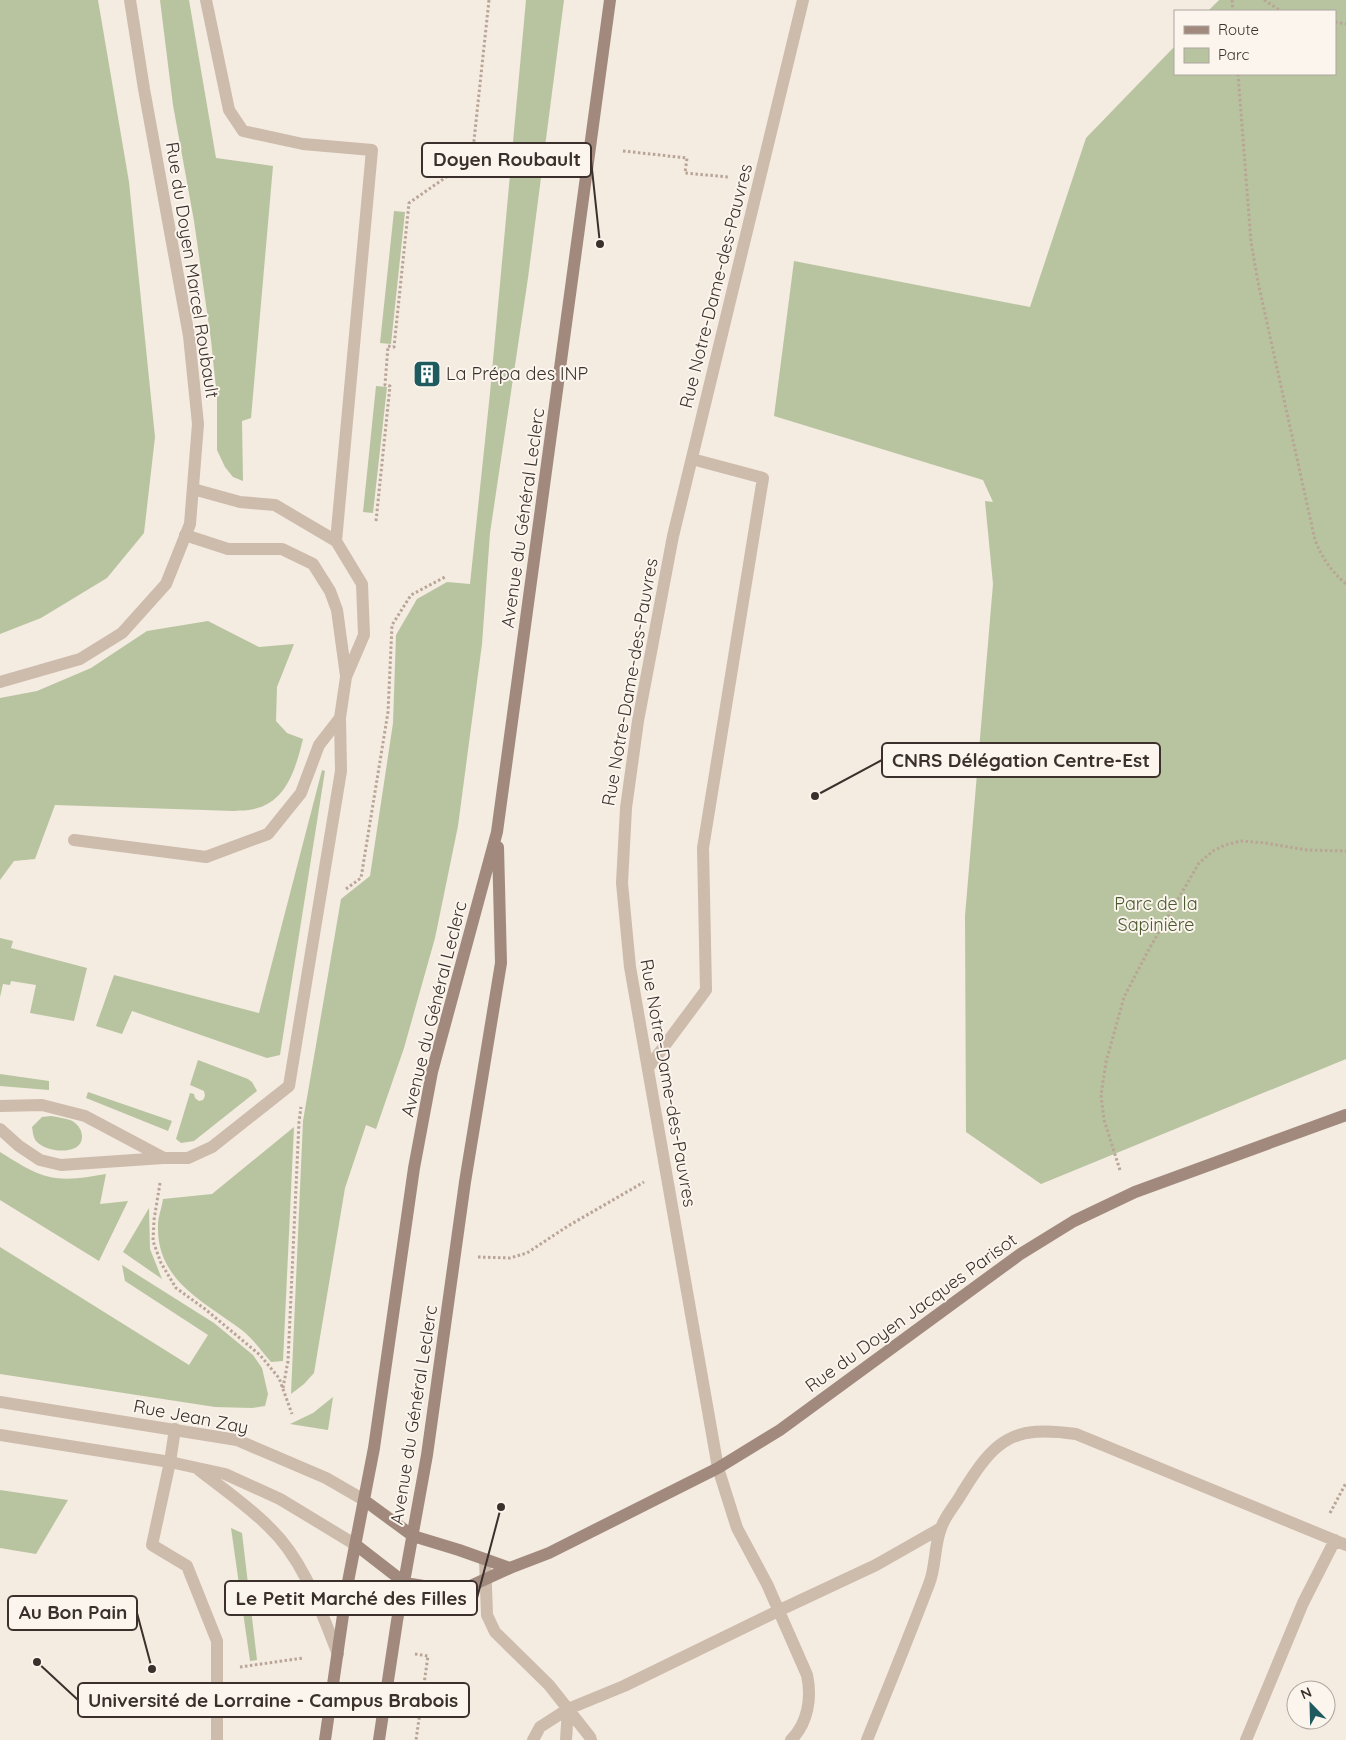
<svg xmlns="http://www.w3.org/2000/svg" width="1346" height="1740" viewBox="0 0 1346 1740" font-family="Quicksand,sans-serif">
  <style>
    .green { fill: #b8c4a0 }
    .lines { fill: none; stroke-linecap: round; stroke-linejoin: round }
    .path { stroke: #b9a596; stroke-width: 3; stroke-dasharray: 2.5 2.5; stroke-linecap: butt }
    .lane { stroke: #cdbbac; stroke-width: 12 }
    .street { stroke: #cdbbac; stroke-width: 12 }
    .secondary { stroke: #a18a7d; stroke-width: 12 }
    .labels { text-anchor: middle; stroke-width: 4; stroke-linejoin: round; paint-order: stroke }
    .street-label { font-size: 18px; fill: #3b302b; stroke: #fbf5ee }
    .poi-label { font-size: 18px; fill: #3b302b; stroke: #fbf5ee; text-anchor: start }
    .park-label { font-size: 18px; fill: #4a5a2e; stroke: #fbf5ee }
    .leader { fill: none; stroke: #3b302b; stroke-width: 2 }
    .callout-dot { fill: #3b302b; stroke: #fbf5ee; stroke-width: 2 }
    .callout { fill: #fbf5ee; stroke: #3b302b; stroke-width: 2 }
    .callout-label { font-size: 19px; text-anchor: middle; font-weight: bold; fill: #3b302b }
  </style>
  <rect width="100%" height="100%" fill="#f4ebe1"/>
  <!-- green -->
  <path class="green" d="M0 0H98L129 182 155 437 144 533 107 578 41 618 0 634Z
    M160 0H189L216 158 273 166 251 418 242 421 243 481 233 477 225 467 217 450V398L211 340 194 221 173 105Z
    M526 0H564L528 278 490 533 482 644 458 826 435 938 404 1048 376 1129 366 1125 345 1188 314 1373 304 1384 291 1394 303 1121 341 899 370 876 393 723 396 635 417 599 447 582 470 584 490 393Z
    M1219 0H1346V1059L1041 1184 966 1132 965 916 993 584 985 501 993 502 983 480 774 416 794 261 1030 307 1086 138 1175 46V74H1335V11H1208Z
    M394 211 405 212 391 344 380 343Z
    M376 386 387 387 373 513 363 512Z
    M208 621 259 647 294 644 277 687 276 721 287 733 303 739C296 767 287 802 254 809 248 811 241 810 234 811L55 805 35 859 14 861 0 880V698L37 691 91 668 147 631Z
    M322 770 325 771 280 1055 267 1058 132 1011 122 1034 96 1026 114 975 259 1013Z
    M0 938 13 941 11 948 87 968 74 1021 30 1013 36 985 11 981 10 985 3 984 0 997Z
    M198 1060 248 1079 252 1082 257 1091 194 1141 181 1143 176 1139 190 1093 194 1094 195 1098 199 1101 203 1100 205 1096 204 1091 190 1085Z
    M0 1074 49 1081V1090L0 1086Z
    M88 1092 172 1121 168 1131 86 1098Z
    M51 1116C57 1117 64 1118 70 1120 75 1122 79 1126 81 1131 89 1156 48 1154 37 1142 33 1138 33 1132 32 1127L42 1117Z
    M294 1127 283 1361 271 1362C262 1352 254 1340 243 1331 205 1302 156 1281 158 1225 158 1217 162 1207 163 1199L212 1194Z
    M0 1152C15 1161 32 1173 50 1177 68 1181 88 1177 106 1174L100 1204 128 1201 99 1261 0 1200Z
    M149 1208 150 1249 162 1279 123 1252Z
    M0 1247 189 1365 208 1335 125 1281 122 1265 214 1323 253 1355 262 1368 268 1394 265 1406 252 1408 215 1407 0 1374Z
    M333 1397 328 1430 290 1424 313 1413Z
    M0 1490 68 1500 36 1554 0 1548Z
    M231 1528 242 1533 257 1660 250 1661Z"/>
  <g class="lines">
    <!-- path -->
    <path class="path" d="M1232 0 1233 11
      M1264 0 1281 11
      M1335 22 1346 24
      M1238 74 1251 242 1258 282 1315 540C1322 558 1331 571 1346 584
      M623 151 687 158 685 173 728 177
      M376 521 390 386 385 385 388 346 394 347 409 203 472 159 489 0
      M346 889 361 878 388 712 392 625 411 595 445 577
      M1120 1170 1104 1120 1101 1095 1106 1062 1124 997 1148 951 1199 863 1213 851 1225 845 1241 841 1265 843 1307 850 1346 851
      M160 1183 154 1220 153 1241 161 1263 176 1288 205 1309 260 1355 279 1378 292 1414
      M478 1257 510 1258 527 1253 568 1226 644 1182
      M283 1388 288 1361 299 1122 301 1107
      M1330 1513 1346 1483
      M415 1654 428 1656 416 1740
      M240 1667 303 1658"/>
    <!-- lane -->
    <path class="lane" d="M206 0 229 110 243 131 303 144 372 150 336 541
      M185 535 228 549H282L313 564 330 591 337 610 346 676
      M74 840 206 857 268 834 301 793 319 745 340 718
      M648 1068 706 990 703 848 763 478 692 459
      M0 1106 42 1105 85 1116 164 1158H188L212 1147 289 1086 341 771 340 718 346 677 364 635 362 584 336 541 275 505 240 502 193 489
      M0 1129 19 1146 40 1160 61 1165 163 1158
      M175 1429 170 1462 152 1545 187 1566 217 1641V1740
      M718 1468 737 1528 767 1584 807 1675C812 1698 808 1723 791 1740
      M485 1559 487 1615 495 1632 549 1685 590 1737 591 1740
      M533 1740 540 1727 568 1709 624 1686 780 1610 876 1565 941 1528
      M566 1740 568 1709
      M867 1740C888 1688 909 1637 929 1584 936 1567 934 1546 941 1528 945 1516 956 1504 962 1493 995 1439 1012 1425 1076 1434L1346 1545
      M1246 1740 1303 1603 1335 1540"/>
    <!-- street -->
    <path class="street" d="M0 682 80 659 122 633 166 584 190 524 198 424 189 336 144 89 130 0
      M0 1402 237 1440 326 1478 364 1500
      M0 1435 170 1462 225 1474 280 1499 356 1545
      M718 1468 630 967 622 883 626 808 638 721 673 536 803 0
      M199 1470C222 1488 247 1505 268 1526 304 1560 320 1609 338 1654"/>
    <!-- secondary -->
    <path class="secondary" d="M364 1500 413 1536 459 1550 510 1568
      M356 1545 405 1583 442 1589 466 1588 510 1568 549 1553 718 1468 780 1430 1019 1255 1074 1221 1135 1192 1346 1115
      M325 1740 347 1587 374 1448 414 1168 432 1072 497 832 610 0
      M379 1740 397 1621 427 1455 465 1182 501 963 498 847"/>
  </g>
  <!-- icons -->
  <defs>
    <symbol id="building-square" viewBox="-11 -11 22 22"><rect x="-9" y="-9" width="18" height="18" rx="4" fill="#1f5a5e" stroke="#fbf5ee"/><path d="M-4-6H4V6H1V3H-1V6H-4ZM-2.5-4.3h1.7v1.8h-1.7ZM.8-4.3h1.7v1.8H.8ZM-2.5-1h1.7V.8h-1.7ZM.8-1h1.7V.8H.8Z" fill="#fff"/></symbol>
  </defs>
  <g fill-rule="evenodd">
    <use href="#building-square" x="411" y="358" width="32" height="32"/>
  </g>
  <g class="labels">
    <!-- street labels -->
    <g class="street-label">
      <text transform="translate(192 270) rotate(81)" y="6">Rue du Doyen Marcel Roubault</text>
      <text transform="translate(716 286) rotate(-76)" y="6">Rue Notre-Dame-des-Pauvres</text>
      <text transform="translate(523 518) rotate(-82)" y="6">Avenue du Général Leclerc</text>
      <text transform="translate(630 682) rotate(-80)" y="6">Rue Notre-Dame-des-Pauvres</text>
      <text transform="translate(434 1009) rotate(-76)" y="6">Avenue du Général Leclerc</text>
      <text transform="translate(668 1083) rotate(80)" y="6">Rue Notre-Dame-des-Pauvres</text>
      <text transform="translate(911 1313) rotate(-36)" y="6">Rue du Doyen Jacques Parisot</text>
      <text transform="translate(414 1415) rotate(-81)" y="6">Avenue du Général Leclerc</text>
      <text transform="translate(191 1417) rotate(11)" y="6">Rue Jean Zay</text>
    </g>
    <!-- poi labels -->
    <g class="poi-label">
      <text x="446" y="380">La Prépa des INP</text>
    </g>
    <!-- park labels -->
    <g class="park-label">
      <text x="1156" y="910">Parc de la<tspan x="1156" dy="21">Sapinière</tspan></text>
    </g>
  </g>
  <!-- callouts -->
  <path class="leader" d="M600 244L591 160M815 796L882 760M501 1507L477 1598M152 1669L137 1613M37 1662L78 1700"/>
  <g class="callout-dot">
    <circle cx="600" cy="244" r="5"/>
    <circle cx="815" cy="796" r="5"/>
    <circle cx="501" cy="1507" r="5"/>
    <circle cx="152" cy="1669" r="5"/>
    <circle cx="37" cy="1662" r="5"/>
  </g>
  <g class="callout">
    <rect x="422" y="143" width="169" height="34" rx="5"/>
    <rect x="882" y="743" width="278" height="34" rx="5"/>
    <rect x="225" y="1581" width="252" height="34" rx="5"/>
    <rect x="8" y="1596" width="129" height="34" rx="5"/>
    <rect x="78" y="1683" width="391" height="34" rx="5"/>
  </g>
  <g class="callout-label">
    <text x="507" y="166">Doyen Roubault</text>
    <text x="1021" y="767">CNRS Délégation Centre-Est</text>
    <text x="351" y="1605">Le Petit Marché des Filles</text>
    <text x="73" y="1619">Au Bon Pain</text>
    <text x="273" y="1707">Université de Lorraine - Campus Brabois</text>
  </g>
  <!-- legend -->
  <rect x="1174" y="10" width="162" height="65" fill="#fbf5ee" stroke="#aea6a0"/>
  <rect x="1184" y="26" width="25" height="8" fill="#a18a7d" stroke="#aea6a0"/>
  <text x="1218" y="35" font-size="15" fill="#3b302b">Route</text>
  <rect x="1184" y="48" width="25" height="15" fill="#b8c4a0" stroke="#aea6a0"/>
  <text x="1218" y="60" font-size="15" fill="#3b302b">Parc</text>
  <!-- north arrow -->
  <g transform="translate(1311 1705) rotate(337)"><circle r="24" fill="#fbf5ee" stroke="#aea6a0"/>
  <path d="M0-4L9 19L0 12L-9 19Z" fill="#1f5a5e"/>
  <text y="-8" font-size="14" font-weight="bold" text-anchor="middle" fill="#3b302b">N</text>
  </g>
</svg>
